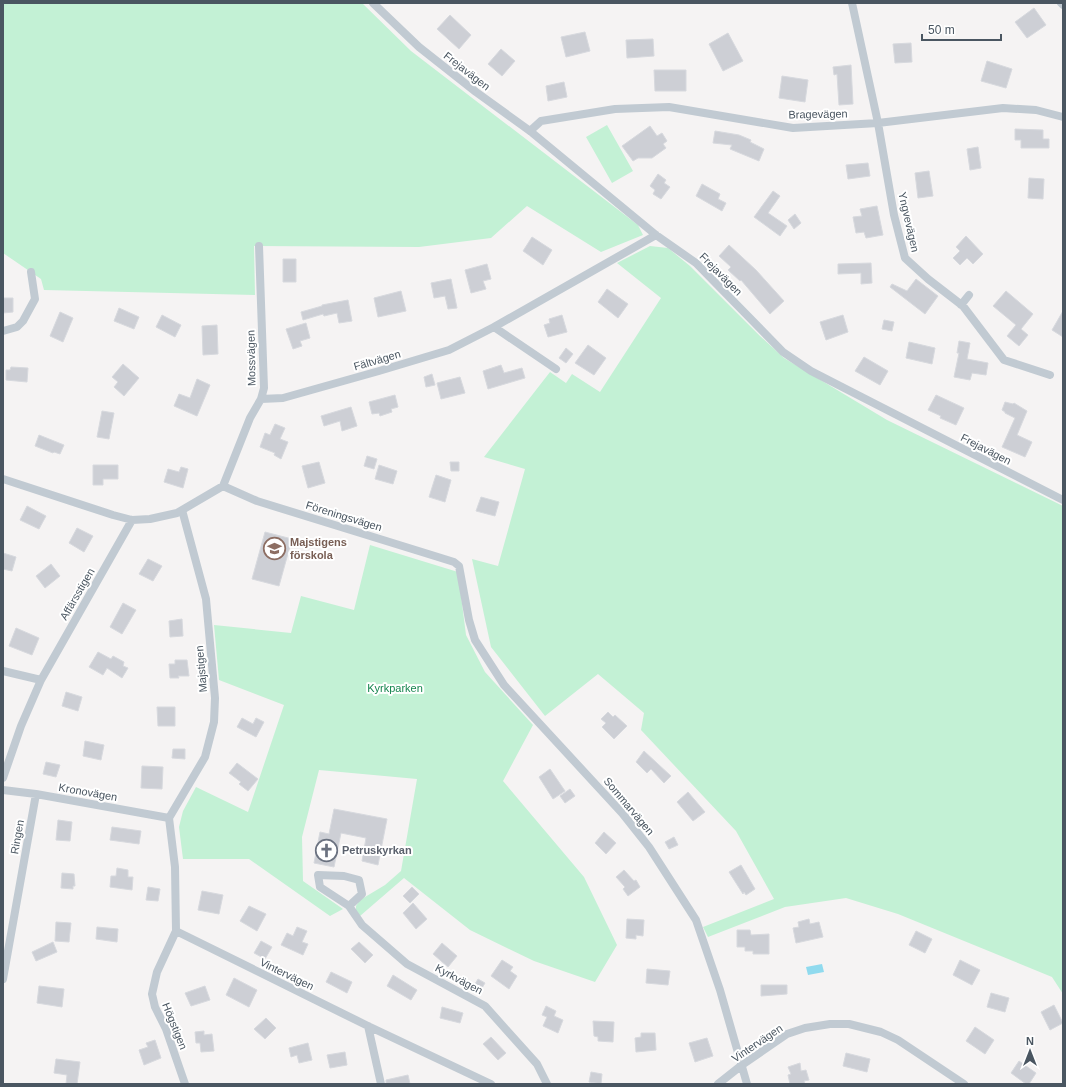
<svg xmlns="http://www.w3.org/2000/svg" width="1066" height="1087" viewBox="0 0 1066 1087" font-family="Helvetica,sans-serif">
  <style>
    .green { fill: #c3f1d5 }
    .water { fill: #90daee }
    .building { fill: #cdcfd5; stroke: #d7d9de }
    .lines { fill: none; stroke-linecap: round; stroke-linejoin: round }
    .minor { stroke: #c1cad2; stroke-width: 8 }
    .labels { text-anchor: middle; stroke-width: 4; stroke-linejoin: round; paint-order: stroke }
    .street-label { font-size: 11px; fill: #4a5661; stroke: #fff }
    .education-label { font-size: 11px; font-weight: bold; fill: #785e54; stroke: #fff; text-anchor: start }
    .park-label { font-size: 11px; fill: #17864f; stroke: #fff }
    .worship-label { font-size: 11px; font-weight: bold; fill: #5b616d; stroke: #fff; text-anchor: start }
  </style>
  <rect width="100%" height="100%" fill="#f5f3f3"/>
  <!-- green -->
  <path class="green" d="M3 3H362L411 51 638 225 643 235 601 252 527 206 491 238 419 247 254 246 255 295 44 290 41 279 3 253Z
    M607 125 633 171 612 183 586 137Z
    M650 246 668 248 690 266 760 336 784 358 887 420 1063 506V994L1052 977 898 914 846 898 785 907 708 937 703 927 774 899 736 831 641 730 644 713 598 674 545 716 491 647 472 559 498 566 525 469 484 457 550 372 566 383 572 374 600 392 661 298 617 263Z
    M370 545 458 572 466 635 485 672 533 725 503 781 584 877 617 945 595 982 534 961 470 930 404 878 360 916 356 911V906L360 900 385 885 401 871 417 779 319 770 302 837 303 881 343 909 330 916 249 859H183L179 827 183 811 196 787 248 812 284 705 219 680 214 625 291 633 301 596 354 610Z"/>
  <!-- water -->
  <path class="water" d="M822 964 824 972 808 975 806 967Z"/>
  <!-- building -->
  <path class="building" d="M1034 8 1046 25 1027 38 1015 22Z
    M450 15 471 35 459 49 437 29Z
    M585 32 590 51 566 57 561 37Z
    M728 33 743 61 723 71 709 44Z
    M653 39 654 56 627 58 626 40Z
    M911 43 912 62 895 63 893 44Z
    M501 49 515 61 502 76 488 64Z
    M987 61 1012 69 1006 88 981 81Z
    M851 65 853 104 839 105 837 74 834 75 833 67Z
    M654 70H686V91H655Z
    M782 76 808 80 805 102 779 98Z
    M564 82 567 97 548 101 546 86Z
    M650 126 657 136 662 133 667 141 663 144 666 148 652 158H638L633 161 622 146Z
    M1015 129 1043 130V139H1049V148H1021V140H1015Z
    M715 131 739 135 751 140 750 142 764 149 759 161 730 149 732 145 713 143Z
    M978 147 981 168 970 170 967 149Z
    M868 163 870 176 848 179 846 165Z
    M929 171 933 196 918 198 915 173Z
    M658 174 666 180 664 183 670 187 661 199 653 194 655 190 650 186Z
    M1029 178 1044 179 1043 199 1028 198Z
    M702 184 720 194 718 199 726 203 722 211 696 196Z
    M773 191 780 196 768 213 787 226 780 236 754 217Z
    M877 206 883 235 866 238 864 232 856 233 853 217 862 216 860 209Z
    M795 214 801 223 794 229 788 220Z
    M966 236 983 254 973 264 967 258 960 265 953 258 960 251 956 247Z
    M532 237 552 250 543 265 523 251Z
    M729 245 756 270 784 301 770 314 741 280 740 281 728 270 731 267 719 256Z
    M283 259H296V282H283Z
    M871 263 872 283 861 284V273L838 274V264Z
    M487 264 491 279 483 281 486 289 471 293 465 270Z
    M451 279 457 308 448 309 445 296 434 298 431 283Z
    M916 279 938 296 925 314 890 287 892 284 907 291Z
    M607 289 628 304 618 318 598 302Z
    M401 291 406 311 378 317 374 298Z
    M1006 291 1033 314 1021 329 1028 335 1019 346 1007 336 1016 325 993 306Z
    M3 298H13V312L3 313Z
    M348 300 352 321 339 323 337 313 324 316 323 314 303 320 301 312 322 306V305Z
    M119 308 139 317 134 329 114 321Z
    M1063 311V337L1052 330Z
    M60 312 73 318 63 342 50 336Z
    M162 315 181 325 175 337 156 327Z
    M562 315 567 332 548 337 544 325 550 323 549 319Z
    M843 315 848 332 826 340 820 322Z
    M884 320 894 322 892 331 882 329Z
    M306 323 310 338 300 341 302 346 293 349 286 329Z
    M217 325 218 354 203 355 202 326Z
    M959 341 970 343 967 359 988 363 986 375 972 373 970 380 954 377 959 353H957Z
    M909 342 935 348 932 364 906 358Z
    M588 345 606 358 594 375 575 363Z
    M566 348 573 354 566 363 559 358Z
    M864 357 888 371 880 385 855 371Z
    M123 364 139 378 124 396 114 387 118 382 112 377Z
    M501 365 504 373 522 368 525 378 488 389 483 371Z
    M11 367 28 368 27 382 6 380V370H10Z
    M432 374 435 385 426 387 424 377Z
    M460 377 465 393 441 399 437 383Z
    M197 379 210 385 197 416 174 406 179 394 190 398Z
    M395 395 398 407 391 409 392 412 380 416 379 413 372 414 369 402Z
    M936 395 964 408 956 425 940 418 941 416 928 410Z
    M1005 402 1013 404 1014 403 1027 411 1017 435 1032 442 1025 457 1002 447 1015 418 1005 413V412L1002 410Z
    M351 407 357 426 342 431 340 421 324 426 321 416Z
    M102 411 114 413 109 439 97 437Z
    M275 424 285 428 280 439 288 442 281 459 274 455 275 453 260 447 265 433 270 435Z
    M39 435 64 445 60 454 54 452 53 453 35 446Z
    M367 456 377 459 374 469 364 466Z
    M319 462 325 483 308 488 302 466Z
    M450 462H459V471H451Z
    M93 465H118V479H103V485H93Z
    M379 465 397 471 393 484 375 479Z
    M181 467 188 469 183 488 164 482 168 469 179 472Z
    M436 475 451 480 445 502 429 497Z
    M481 497 499 502 495 516 476 511Z
    M27 506 46 516 39 529 20 520Z
    M77 528 93 536 84 552 69 543Z
    M265 532 292 539 279 586 252 579Z
    M3 553 16 557 12 571 3 569Z
    M148 559 162 566 153 581 139 574Z
    M51 564 60 576 45 588 36 576Z
    M123 603 136 610 122 634 110 627Z
    M182 619 183 636 170 637 169 621Z
    M16 628 39 638 32 655 9 646Z
    M98 652 111 659 113 656 124 662 123 666 128 668 122 678 107 668 103 675 89 667Z
    M175 660H187L189 676H178L179 678H170L169 664H175Z
    M66 692 82 697 78 711 62 706Z
    M157 707H175V726H158Z
    M608 712 613 717 615 715 627 726 614 739 602 727 606 723 601 719Z
    M242 718 253 724 256 718 264 722 256 737 237 727Z
    M85 741 104 745 101 760 83 756Z
    M173 749H185V759L172 758Z
    M644 751 671 776 664 783 651 769 647 773 636 762Z
    M46 762 60 765 56 777 43 774Z
    M237 763 258 779 248 791 239 784 241 782 229 773Z
    M142 766 163 767 162 789 141 788Z
    M550 769 565 791 553 799 539 777Z
    M570 789 575 796 565 803 560 796Z
    M688 792 705 812 693 821 677 802Z
    M334 809 387 819 378 865 362 861 366 838 341 833 334 867 314 863 320 832 329 834Z
    M58 820 72 822 70 841 56 840Z
    M112 827 141 831 139 844 110 840Z
    M604 832 616 843 606 854 595 843Z
    M674 837 678 845 669 849 665 842Z
    M741 865 755 889 746 895 744 892 743 894 729 872Z
    M117 868 128 870V877H133L132 890 110 887 111 876H116Z
    M624 870 634 881 636 880 640 887 628 896 623 889 625 887 616 877Z
    M62 873 74 874 75 886H73V889L61 888Z
    M148 887 160 889 158 901 146 900Z
    M412 887 419 894 410 903 403 896Z
    M202 891 223 895 219 914 198 910Z
    M413 903 427 919 416 929 403 913Z
    M249 906 266 914 257 931 240 921Z
    M627 919 644 920 643 936 636 935V939L626 938Z
    M809 919 810 924 819 922 823 937 796 943 793 928 799 927 798 922Z
    M56 922 71 923 69 942 55 941Z
    M97 927 118 929 117 942 96 939Z
    M297 927 307 931 302 942 308 944 303 955 281 945 287 933 293 936Z
    M737 930H750L751 935 769 934V954H753V951H745V947H737Z
    M916 931 932 939 925 953 909 945Z
    M261 941 272 947 265 959 254 953Z
    M53 942 57 952 36 961 32 952Z
    M359 942 373 955 365 963 351 949Z
    M442 943 457 956 448 967 433 954Z
    M502 960 513 967 510 971 517 976 509 989 491 976Z
    M960 960 980 970 972 985 953 975Z
    M647 969 670 971 668 985 646 983Z
    M331 972 352 982 347 993 326 982Z
    M393 975 417 990 411 1000 387 986Z
    M234 978 257 990 249 1007 226 995Z
    M478 979 485 983 479 993 472 989Z
    M761 985H787V994L761 996Z
    M39 986 64 989 62 1007 37 1003Z
    M205 986 210 1000 191 1006 185 993Z
    M991 993 1009 998 1005 1012 987 1007Z
    M1054 1005 1063 1023 1050 1030 1041 1012Z
    M546 1006 556 1011 554 1016 563 1020 558 1033 543 1026 547 1017 542 1015Z
    M442 1007 463 1013 460 1023 440 1018Z
    M266 1018 276 1028 265 1039 254 1029Z
    M593 1021 614 1022 613 1042 598 1041V1037L594 1036Z
    M975 1027 994 1040 985 1054 966 1041Z
    M204 1031V1035L212 1034 214 1051 201 1052 200 1043H196L195 1032Z
    M641 1033H655L656 1050 636 1052 635 1038 641 1037Z
    M491 1037 506 1053 498 1060 483 1044Z
    M707 1038 713 1056 695 1062 689 1043Z
    M155 1040 161 1058 144 1065 139 1050 148 1047 146 1043Z
    M308 1043 312 1060 299 1063 297 1055 291 1057 289 1048Z
    M345 1052 347 1065 330 1068 327 1055Z
    M846 1053 870 1059 867 1072 843 1066Z
    M56 1059 80 1062 77 1084H66L67 1075 54 1073Z
    M1019 1061 1036 1073 1029 1084H1026L1011 1073Z
    M800 1063 801 1071 806 1070 809 1080 804 1081 805 1084H790L788 1075 791 1074 788 1067Z
    M591 1072 602 1074 601 1084 589 1082Z
    M408 1075 410 1084H386V1080Z"/>
  <g class="lines">
    <!-- minor -->
    <path class="minor" d="M373 3 419 47 476 92 530 131 656 235 696 263 783 352 811 371 848 390 1063 500
      M852 3 878 123 894 215 905 258 928 279 963 306 1004 360 1050 375
      M1061 3 1063 5
      M530 131 541 121 615 109 669 107 793 128 878 123 1003 108 1036 110 1063 117
      M961 305 969 295
      M494 327 656 235
      M3 331 17 327 23 321 35 299 31 272
      M261 399 283 398 379 371 449 350 494 327 556 369
      M3 479 113 515 132 520 150 519 177 513 223 486
      M223 486 257 501 438 557 454 562 459 566 469 620 475 640 504 685 622 813 649 847 696 920 720 990 747 1084
      M223 486 250 418 261 399 264 388 259 246
      M3 671 41 680 21 726 3 778
      M41 680 132 520
      M3 790 36 794 169 818
      M169 818 175 867 176 931 368 1026 491 1084
      M169 818 205 757 214 722 215 698 206 599 182 510
      M349 906 362 894 359 880 344 876 318 875 320 887 349 906 362 925 407 964 485 1006 537 1064 547 1084
      M176 931 157 972 152 994 155 1007 166 1029 185 1084
      M3 979 36 794
      M368 1026 381 1084
      M718 1084 742 1065 787 1034 805 1028 830 1024H849L881 1032 898 1040 964 1084"/>
  </g>
  <!-- icons -->
  <defs>
    <symbol id="school-ring" viewBox="-11 -11 22 22"><circle r="9.5" fill="#fff" stroke="#8d6e63" stroke-width="1.5"/><path d="M0-5L7-2L0 1L-7-2ZM-4 1L0 2.5L4 1V4Q0 6-4 4Z" fill="#8d6e63"/></symbol>
    <symbol id="church-ring" viewBox="-11 -11 22 22"><circle r="9.5" fill="#fff" stroke="#6b7280" stroke-width="1.5"/><path d="M-1.2-6h2.4v3.5h3.3v2.4h-3.3V6h-2.4V-.1h-3.3v-2.4h3.3Z" fill="#6b7280"/></symbol>
  </defs>
  <g fill-rule="evenodd">
    <use href="#school-ring" x="262" y="536" width="25" height="25"/>
    <use href="#church-ring" x="314" y="838" width="25" height="25"/>
  </g>
  <g class="labels">
    <!-- street labels -->
    <g class="street-label">
      <text transform="translate(467 71) rotate(38)" y="4">Frejavägen</text>
      <text transform="translate(818 114) rotate(-1)" y="4">Bragevägen</text>
      <text transform="translate(909 222) rotate(77)" y="4">Yngvevägen</text>
      <text transform="translate(721 274) rotate(45)" y="4">Frejavägen</text>
      <text transform="translate(251 358) rotate(-91)" y="4">Mossvägen</text>
      <text transform="translate(377 360) rotate(-16)" y="4">Fältvägen</text>
      <text transform="translate(986 449) rotate(27)" y="4">Frejavägen</text>
      <text transform="translate(344 516) rotate(17)" y="4">Föreningsvägen</text>
      <text transform="translate(77 594) rotate(-60)" y="4">Affärsstigen</text>
      <text transform="translate(201 669) rotate(-95)" y="4">Majstigen</text>
      <text transform="translate(88 792) rotate(10)" y="4">Kronovägen</text>
      <text transform="translate(629 806) rotate(50)" y="4">Sommarvägen</text>
      <text transform="translate(17 837) rotate(-80)" y="4">Ringen</text>
      <text transform="translate(287 974) rotate(26)" y="4">Vintervägen</text>
      <text transform="translate(459 979) rotate(28)" y="4">Kyrkvägen</text>
      <text transform="translate(175 1026) rotate(68)" y="4">Högstigen</text>
      <text transform="translate(757 1043) rotate(-34)" y="4">Vintervägen</text>
    </g>
    <!-- education labels -->
    <g class="education-label">
      <text x="290" y="546">Majstigens<tspan x="290" dy="13">förskola</tspan></text>
    </g>
    <!-- park labels -->
    <g class="park-label">
      <text x="395" y="692">Kyrkparken</text>
    </g>
    <!-- worship labels -->
    <g class="worship-label">
      <text x="342" y="854">Petruskyrkan</text>
    </g>
  </g>
  <!-- border -->
  <rect width="1066" height="1087" fill="none" stroke="#4a5661" stroke-width="8"/>
  <!-- north arrow -->
  <g transform="translate(1030 1051)" stroke="#ffffff" stroke-width="3" paint-order="stroke">
  <path d="M0-3L7 15L0 10L-7 15Z" fill="#4a5661"/>
  <text y="-6" font-size="11" font-weight="bold" text-anchor="middle" fill="#4a5661">N</text>
  </g>
  <!-- scale -->
  <path d="M922 34v6h79v-6" fill="none" stroke="#4a5661" stroke-width="2"/>
  <text x="928" y="34" font-size="12" fill="#4a5661" stroke="#ffffff" stroke-width="3" paint-order="stroke">50 m</text>
</svg>
